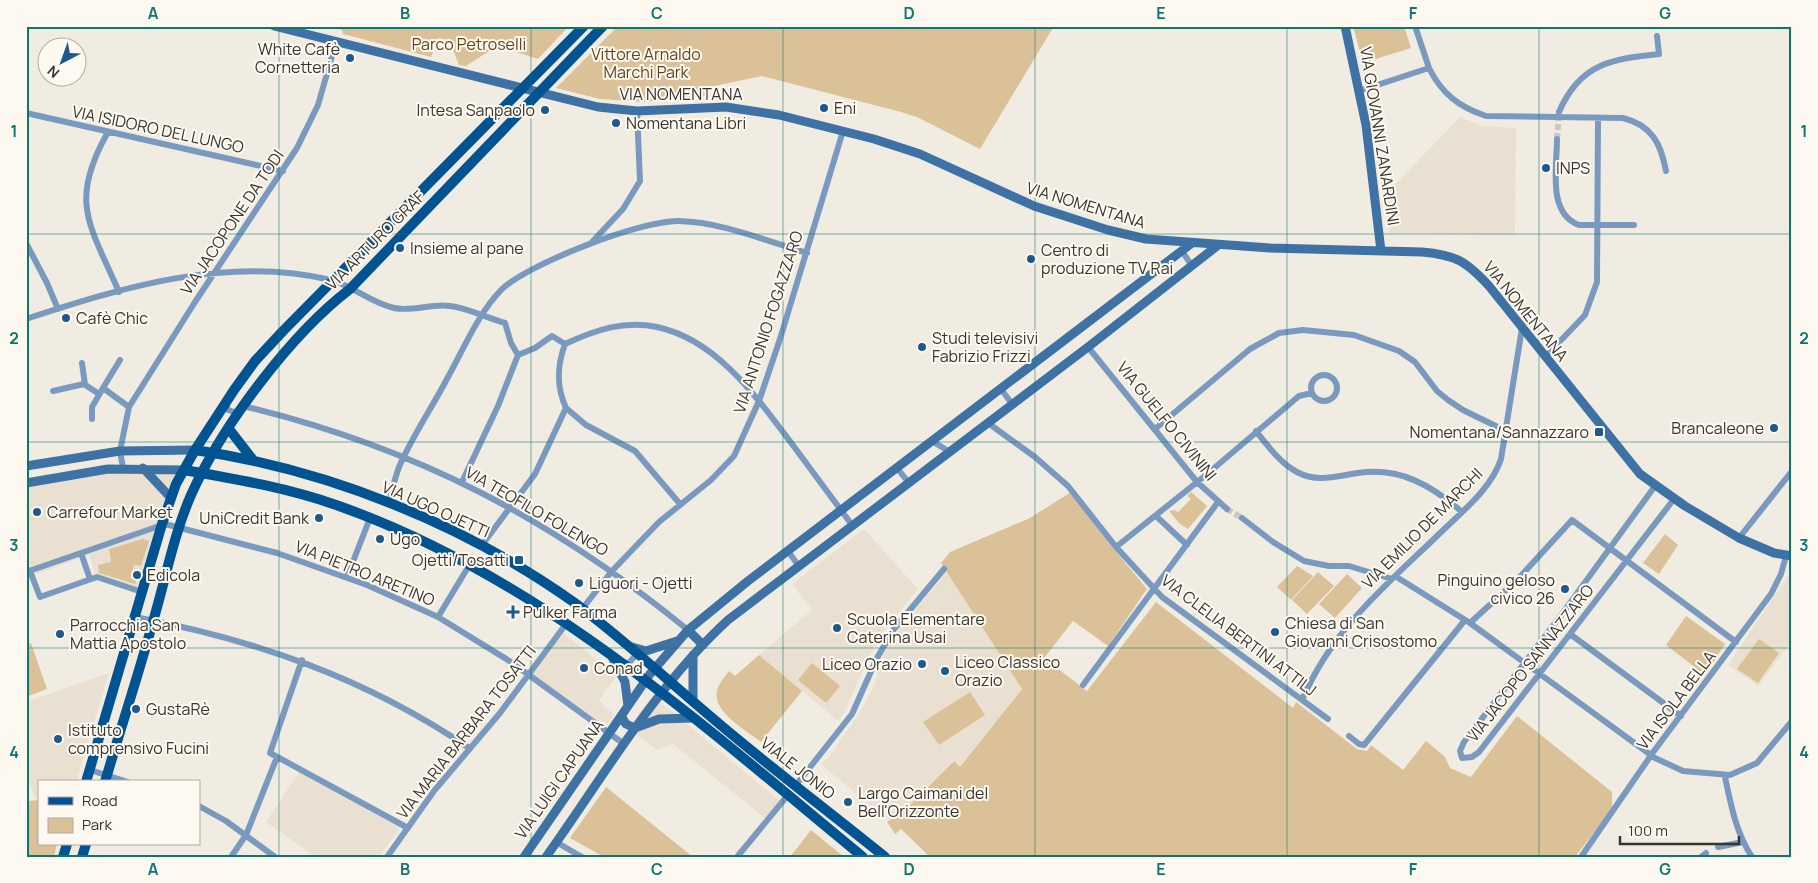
<svg xmlns="http://www.w3.org/2000/svg" width="1818" height="883" viewBox="0 0 1818 883" font-family="Manrope,sans-serif">
  <style>
    .built { fill: #eae0d1 }
    .green { fill: #dbc197 }
    .lines { fill: none; stroke-linecap: round; stroke-linejoin: round }
    .street-tunnel { stroke: #ccc7bf; stroke-width: 6; stroke-dasharray: 6 3; stroke-linecap: butt }
    .street { stroke: #799abe; stroke-width: 6 }
    .secondary { stroke: #3e72a5; stroke-width: 9 }
    .primary { stroke: #025392; stroke-width: 10 }
    .grid { fill: none; stroke: #0f766e; stroke-width: 1; stroke-opacity: 0.55 }
    .poi-dot { fill: #1d598f; stroke: #fef9f0; stroke-width: 2 }
    .labels { text-anchor: middle; stroke-width: 4; stroke-linejoin: round; paint-order: stroke }
    .park-label { font-size: 16px; fill: #5e461a; stroke: #fef9f0 }
    .poi-label { font-size: 16px; fill: #373531; stroke: #fef9f0; text-anchor: start }
    .street-label { font-size: 16px; fill: #373531; stroke: #fef9f0 }
    .neatline { fill: none; stroke: #0f766e; stroke-width: 2 }
    .grid-label { font-size: 16px; text-anchor: middle; font-weight: bold; fill: #0f766e }
  </style>
  <rect width="100%" height="100%" fill="#f1ece2"/>
  <!-- built -->
  <path class="built" d="M1460 117 1483 126 1516 128 1515 235 1390 233 1384 196Z
    M141 469 175 475 141 590 96 575 89 555 26 578V486L78 476Z
    M864 529 918 589 878 638 843 715 838 721 759 655 812 610 792 584Z
    M1792 570V641L1758 686 1728 665Z
    M947 572 1022 689 960 767 953 761 906 809 889 820 820 764 828 758 860 712 874 686 883 656 899 629Z
    M563 633 615 674 616 677 599 700 614 715 606 726 531 675Z
    M109 673 76 782H39V800L36 799 26 775V702Z
    M659 701 780 801 766 819 673 744 657 750 634 733Z
    M299 772 400 828 379 857H316L266 822Z"/>
  <!-- green -->
  <path class="green" d="M333 26H569L538 59 497 46 466 66 459 65 449 40 438 38 431 57 343 34 342 30 333 28Z
    M618 26H1054L980 149 917 117 901 112 762 76 710 87 707 96 642 102 600 99 556 88Z
    M1353 26H1404L1411 48 1363 63Z
    M1071 492 1108 542 1147 589 1108 646 1073 621 1044 658 1087 691 1156 602 1293 708 1296 702 1357 749 1367 751 1371 745 1403 770 1426 741 1445 757 1450 768 1471 777 1517 716 1612 792V809L1575 857H930L901 829 895 834 887 822 906 809 954 761 960 767 1022 689 941 563 950 552 1030 518Z
    M1191 492 1207 506 1188 529 1180 524 1169 511 1174 510 1178 512 1191 499 1187 496Z
    M1665 534 1678 545 1659 574 1643 563Z
    M143 539 149 541 141 566 134 565 130 578 137 580 135 584 99 573 98 565 111 562 109 549Z
    M1297 566 1313 576 1291 600 1277 587Z
    M1318 572 1334 586 1307 614 1292 600Z
    M1347 574 1362 588 1335 618 1319 604Z
    M1686 616 1725 644 1705 675 1666 645Z
    M1759 639 1779 653 1758 683 1737 669Z
    M31 643 47 689 26 697V645Z
    M759 655 802 691 761 742C747 731 712 712 717 691 718 684 725 677 729 671L735 676Z
    M812 663 840 686 826 703 798 680Z
    M970 692 985 715 939 745 923 722Z
    M606 787 693 857H604L570 838Z
    M39 800V844H57L54 857H26V805L29 801Z
    M811 830 844 857H790Z"/>
  <g class="lines">
    <!-- street-tunnel -->
    <path class="street-tunnel" d="M1557 139 1559 113
      M1227 509 1242 518"/>
    <!-- street -->
    <path class="street" d="M1415 26 1429 68
      M1359 91 1429 68C1442 94 1459 107 1486 116L1623 118C1651 125 1661 143 1666 171
      M1559 112C1580 63 1612 59 1659 54L1657 36
      M26 113 283 171
      M108 132C68 202 90 225 119 292
      M1557 139C1557 167 1547 213 1579 225H1634
      M592 242 623 209 640 181 637 111
      M26 243 47 283 58 309
      M1182 251 1192 266
      M26 319C123 287 229 255 331 280 353 286 371 303 394 308 413 312 432 303 450 306 468 308 487 318 505 323L511 343 518 355
      M1088 347 1197 482 1227 509
      M1545 357 1585 315 1597 282 1598 118
      M82 363 85 385
      M1311 388a13 13 0 1 1 26 0a13 13 0 1 1-26 0Z
      M103 388 120 360
      M1001 389 1012 404
      M53 391 84 384 99 394
      M226 403 228 410 238 413
      M243 406C415 447 552 519 688 630
      M566 408 586 425 635 451 680 504
      M92 419V407L103 388 129 407
      M988 423 1035 457 1068 486 1116 547 1162 597 1328 719
      M1155 429 1250 349 1279 333 1303 330 1354 335 1399 351 1415 362 1437 391 1448 400 1463 410 1506 431
      M1256 431C1268 446 1280 463 1297 472 1317 483 1337 476 1358 473 1400 467 1431 485 1462 512
      M932 441 950 452
      M123 468 120 451 129 407 195 302 297 148 318 105 336 42
      M897 468 909 483
      M462 482 498 406 518 355 535 348 552 336 565 344C595 330 624 320 657 327 719 340 760 402 795 448 814 474 833 499 852 525
      M1655 486 1562 614 1464 742 1460 751 1462 758 1472 757 1479 752 1674 499
      M388 503C392 491 395 478 399 467 412 437 433 406 448 377 464 348 478 314 501 290 527 264 642 220 679 221 722 222 766 241 807 253
      M1156 516 1187 545
      M1242 518 1273 542 1304 561 1329 566H1349L1392 579
      M1739 538 1792 471
      M482 545 535 474 566 408C556 386 557 366 565 344
      M1116 547 1206 475 1299 396 1312 393
      M788 551 798 565
      M81 553 90 579
      M30 571 40 597 97 577 142 592
      M26 572 165 524 277 553 367 585 438 617 511 662 624 744
      M1395 576 1470 623 1655 758 1683 771 1730 775 1757 763 1792 721
      M347 577 370 518
      M582 609 612 571 659 522 711 480 734 456 759 401 780 339 843 131
      M135 617C256 640 366 678 469 748
      M438 617 470 564
      M1470 623 1518 579 1572 520 1736 642
      M1570 634 1681 716
      M302 660 270 753 408 828
      M625 667 637 654
      M1083 685 1218 502
      M1302 700C1332 630 1383 588 1436 537 1459 514 1491 490 1501 459L1522 328
      M1349 736 1359 744 1364 745 1465 620
      M90 770 128 782
      M1725 777C1731 805 1736 833 1752 857
      M796 785 852 714 877 658 894 629 944 569
      M199 806 226 821 275 857
      M556 842 582 857
      M1718 847 1743 842
      M231 857 246 835 277 757
      M387 857 434 791 500 713 566 624
      M737 857 788 795
      M1581 857 1654 751 1771 594 1781 574 1786 556
      M1701 857 1706 853"/>
    <!-- secondary -->
    <path class="secondary" d="M274 26 598 107 637 111 726 107 779 115 874 139 920 154 1034 206 1108 230 1146 239 1270 248 1422 252C1456 255 1466 261 1489 286L1640 474 1685 506 1739 538 1774 553 1792 556
      M1345 26 1366 125 1381 251
      M26 466 120 451 195 450
      M143 468 171 498
      M26 483 108 469 184 470
      M688 630 703 645
      M632 647 646 651 677 641
      M612 657 625 682 628 706
      M693 702V655
      M621 716 626 724 635 728
      M635 728 659 719 693 718
      M524 857 650 674 688 630 748 581 1192 243
      M546 857C604 776 654 688 728 620L1088 347 1217 246"/>
    <!-- primary -->
    <path class="primary" d="M229 429 253 460
      M195 450C329 470 464 524 575 603 622 638 665 678 710 716 767 765 827 810 885 857
      M184 470C236 479 289 488 339 506 540 577 701 724 863 857
      M86 782 162 524 176 484 195 450 234 390 255 361 282 332 584 26
      M105 782C121 727 139 673 154 618 166 577 174 534 191 495 222 426 290 335 350 289L603 26
      M63 857 67 844
      M82 857 86 844"/>
  </g>
  <!-- grid -->
  <path class="grid" d="M279 26V857M531 26V857M783 26V857M1035 26V857M1287 26V857M1539 26V857M26 234H1792M26 442H1792M26 648H1792"/>
  <!-- markers -->
  <g class="poi-dot">
    <circle cx="350" cy="58" r="5"/>
    <circle cx="824" cy="108" r="5"/>
    <circle cx="545" cy="110" r="5"/>
    <circle cx="616" cy="123" r="5"/>
    <circle cx="1546" cy="168" r="5"/>
    <circle cx="400" cy="248" r="5"/>
    <circle cx="1031" cy="259" r="5"/>
    <circle cx="66" cy="318" r="5"/>
    <circle cx="922" cy="347" r="5"/>
    <circle cx="1774" cy="428" r="5"/>
    <rect x="1594" y="427" width="10" height="10" rx="2.5"/>
    <circle cx="37" cy="512" r="5"/>
    <circle cx="319" cy="518" r="5"/>
    <circle cx="380" cy="539" r="5"/>
    <rect x="514" y="555" width="10" height="10" rx="2.5"/>
    <circle cx="137" cy="575" r="5"/>
    <circle cx="579" cy="583" r="5"/>
    <circle cx="1565" cy="589" r="5"/>
    <path d="M510.5 604.5h5v5h5v5h-5v5h-5v-5h-5v-5h5z"/>
    <circle cx="837" cy="628" r="5"/>
    <circle cx="1275" cy="632" r="5"/>
    <circle cx="60" cy="634" r="5"/>
    <circle cx="922" cy="664" r="5"/>
    <circle cx="584" cy="668" r="5"/>
    <circle cx="945" cy="671" r="5"/>
    <circle cx="136" cy="709" r="5"/>
    <circle cx="58" cy="739" r="5"/>
    <circle cx="848" cy="802" r="5"/>
  </g>
  <g class="labels">
    <!-- park labels -->
    <g class="park-label">
      <text x="469" y="50">Parco Petroselli</text>
      <text x="646" y="60">Vittore Arnaldo<tspan x="646" dy="18">Marchi Park</tspan></text>
    </g>
    <!-- poi labels -->
    <g class="poi-label">
      <text x="340" y="55" text-anchor="end">White Cafè<tspan x="340" dy="18">Cornetteria</tspan></text>
      <text x="834" y="114">Eni</text>
      <text x="535" y="116" text-anchor="end">Intesa Sanpaolo</text>
      <text x="626" y="129">Nomentana Libri</text>
      <text x="1556" y="174">INPS</text>
      <text x="410" y="254">Insieme al pane</text>
      <text x="1041" y="256">Centro di<tspan x="1041" dy="18">produzione TV Rai</tspan></text>
      <text x="76" y="324">Cafè Chic</text>
      <text x="932" y="344">Studi televisivi<tspan x="932" dy="18">Fabrizio Frizzi</tspan></text>
      <text x="1764" y="434" text-anchor="end">Brancaleone</text>
      <text x="1589" y="438" text-anchor="end">Nomentana/Sannazzaro</text>
      <text x="47" y="518">Carrefour Market</text>
      <text x="309" y="524" text-anchor="end">UniCredit Bank</text>
      <text x="390" y="545">Ugo</text>
      <text x="509" y="566" text-anchor="end">Ojetti/Tosatti</text>
      <text x="147" y="581">Edicola</text>
      <text x="1555" y="586" text-anchor="end">Pinguino geloso<tspan x="1555" dy="18">civico 26</tspan></text>
      <text x="589" y="589">Liguori - Ojetti</text>
      <text x="523" y="618">Pulker Farma</text>
      <text x="847" y="625">Scuola Elementare<tspan x="847" dy="18">Caterina Usai</tspan></text>
      <text x="1285" y="629">Chiesa di San<tspan x="1285" dy="18">Giovanni Crisostomo</tspan></text>
      <text x="70" y="631">Parrocchia San<tspan x="70" dy="18">Mattia Apostolo</tspan></text>
      <text x="955" y="668">Liceo Classico<tspan x="955" dy="18">Orazio</tspan></text>
      <text x="912" y="670" text-anchor="end">Liceo Orazio</text>
      <text x="594" y="674">Conad</text>
      <text x="146" y="715">GustaRè</text>
      <text x="68" y="736">Istituto<tspan x="68" dy="18">comprensivo Fucini</tspan></text>
      <text x="858" y="799">Largo Caimani del<tspan x="858" dy="18">Bell'Orizzonte</tspan></text>
    </g>
    <!-- street labels -->
    <g class="street-label">
      <text x="681" y="100">VIA NOMENTANA</text>
      <text transform="translate(158 129) rotate(12)" y="6">VIA ISIDORO DEL LUNGO</text>
      <text transform="translate(1380 136) rotate(81)" y="6">VIA GIOVANNI ZANARDINI</text>
      <text transform="translate(1086 205) rotate(17)" y="6">VIA NOMENTANA</text>
      <text transform="translate(232 222) rotate(-56)" y="6">VIA JACOPONE DA TODI</text>
      <text transform="translate(375 240) rotate(-45)" y="6">VIA ARTURO GRAF</text>
      <text transform="translate(1526 311) rotate(51)" y="6">VIA NOMENTANA</text>
      <text transform="translate(768 322) rotate(-72)" y="6">VIA ANTONIO FOGAZZARO</text>
      <text transform="translate(1167 421) rotate(51)" y="6">VIA GUELFO CIVININI</text>
      <text transform="translate(436 509) rotate(24)" y="6">VIA UGO OJETTI</text>
      <text transform="translate(537 511) rotate(30)" y="6">VIA TEOFILO FOLENGO</text>
      <text transform="translate(1422 528) rotate(-45)" y="6">VIA EMILIO DE MARCHI</text>
      <text transform="translate(365 573) rotate(22)" y="6">VIA PIETRO ARETINO</text>
      <text transform="translate(1239 635) rotate(37)" y="6">VIA CLELIA BERTINI ATTILJ</text>
      <text transform="translate(1530 663) rotate(-52)" y="6">VIA JACOPO SANNAZZARO</text>
      <text transform="translate(1676 700) rotate(-53)" y="6">VIA ISOLA BELLA</text>
      <text transform="translate(466 732) rotate(-52)" y="6">VIA MARIA BARBARA TOSATTI</text>
      <text transform="translate(798 768) rotate(38)" y="6">VIALE JONIO</text>
      <text transform="translate(559 779) rotate(-55)" y="6">VIA LUIGI CAPUANA</text>
    </g>
  </g>
  <!-- border -->
  <rect width="1818" height="883" fill="none" stroke="#fef9f0" stroke-width="55"/>
  <!-- legend -->
  <rect x="38" y="780" width="162" height="65" fill="#fef9f0" stroke="#aeaba4"/>
  <rect x="48" y="797" width="25" height="8" fill="#025392" stroke="#aeaba4"/>
  <text x="82" y="806" font-size="15" fill="#373531">Road</text>
  <rect x="48" y="818" width="25" height="15" fill="#dbc197" stroke="#aeaba4"/>
  <text x="82" y="830" font-size="15" fill="#373531">Park</text>
  <!-- north arrow -->
  <g transform="translate(62 62) rotate(221)"><circle r="24" fill="#fef9f0" stroke="#aeaba4"/>
  <path d="M0-4L9 19L0 12L-9 19Z" fill="#1d598f"/>
  <text y="-8" font-size="14" font-weight="bold" text-anchor="middle" fill="#373531">N</text>
  </g>
  <!-- scale -->
  <path d="M1620 836v8h119v-8" fill="none" stroke="#373531" stroke-width="2.5"/>
  <text x="1628" y="836" font-size="15" fill="#373531" stroke="#fef9f0" stroke-width="4" paint-order="stroke">100 m</text>
  <rect x="28" y="28" width="1762" height="828" class="neatline"/>
  <g class="grid-label">
    <text x="153" y="19">A</text>
    <text x="405" y="19">B</text>
    <text x="657" y="19">C</text>
    <text x="909" y="19">D</text>
    <text x="1161" y="19">E</text>
    <text x="1413" y="19">F</text>
    <text x="1665" y="19">G</text>
    <text x="14" y="137">1</text>
    <text x="1804" y="137">1</text>
    <text x="14" y="344">2</text>
    <text x="1804" y="344">2</text>
    <text x="14" y="551">3</text>
    <text x="1804" y="551">3</text>
    <text x="14" y="758">4</text>
    <text x="1804" y="758">4</text>
    <text x="153" y="875">A</text>
    <text x="405" y="875">B</text>
    <text x="657" y="875">C</text>
    <text x="909" y="875">D</text>
    <text x="1161" y="875">E</text>
    <text x="1413" y="875">F</text>
    <text x="1665" y="875">G</text>
  </g>
</svg>
